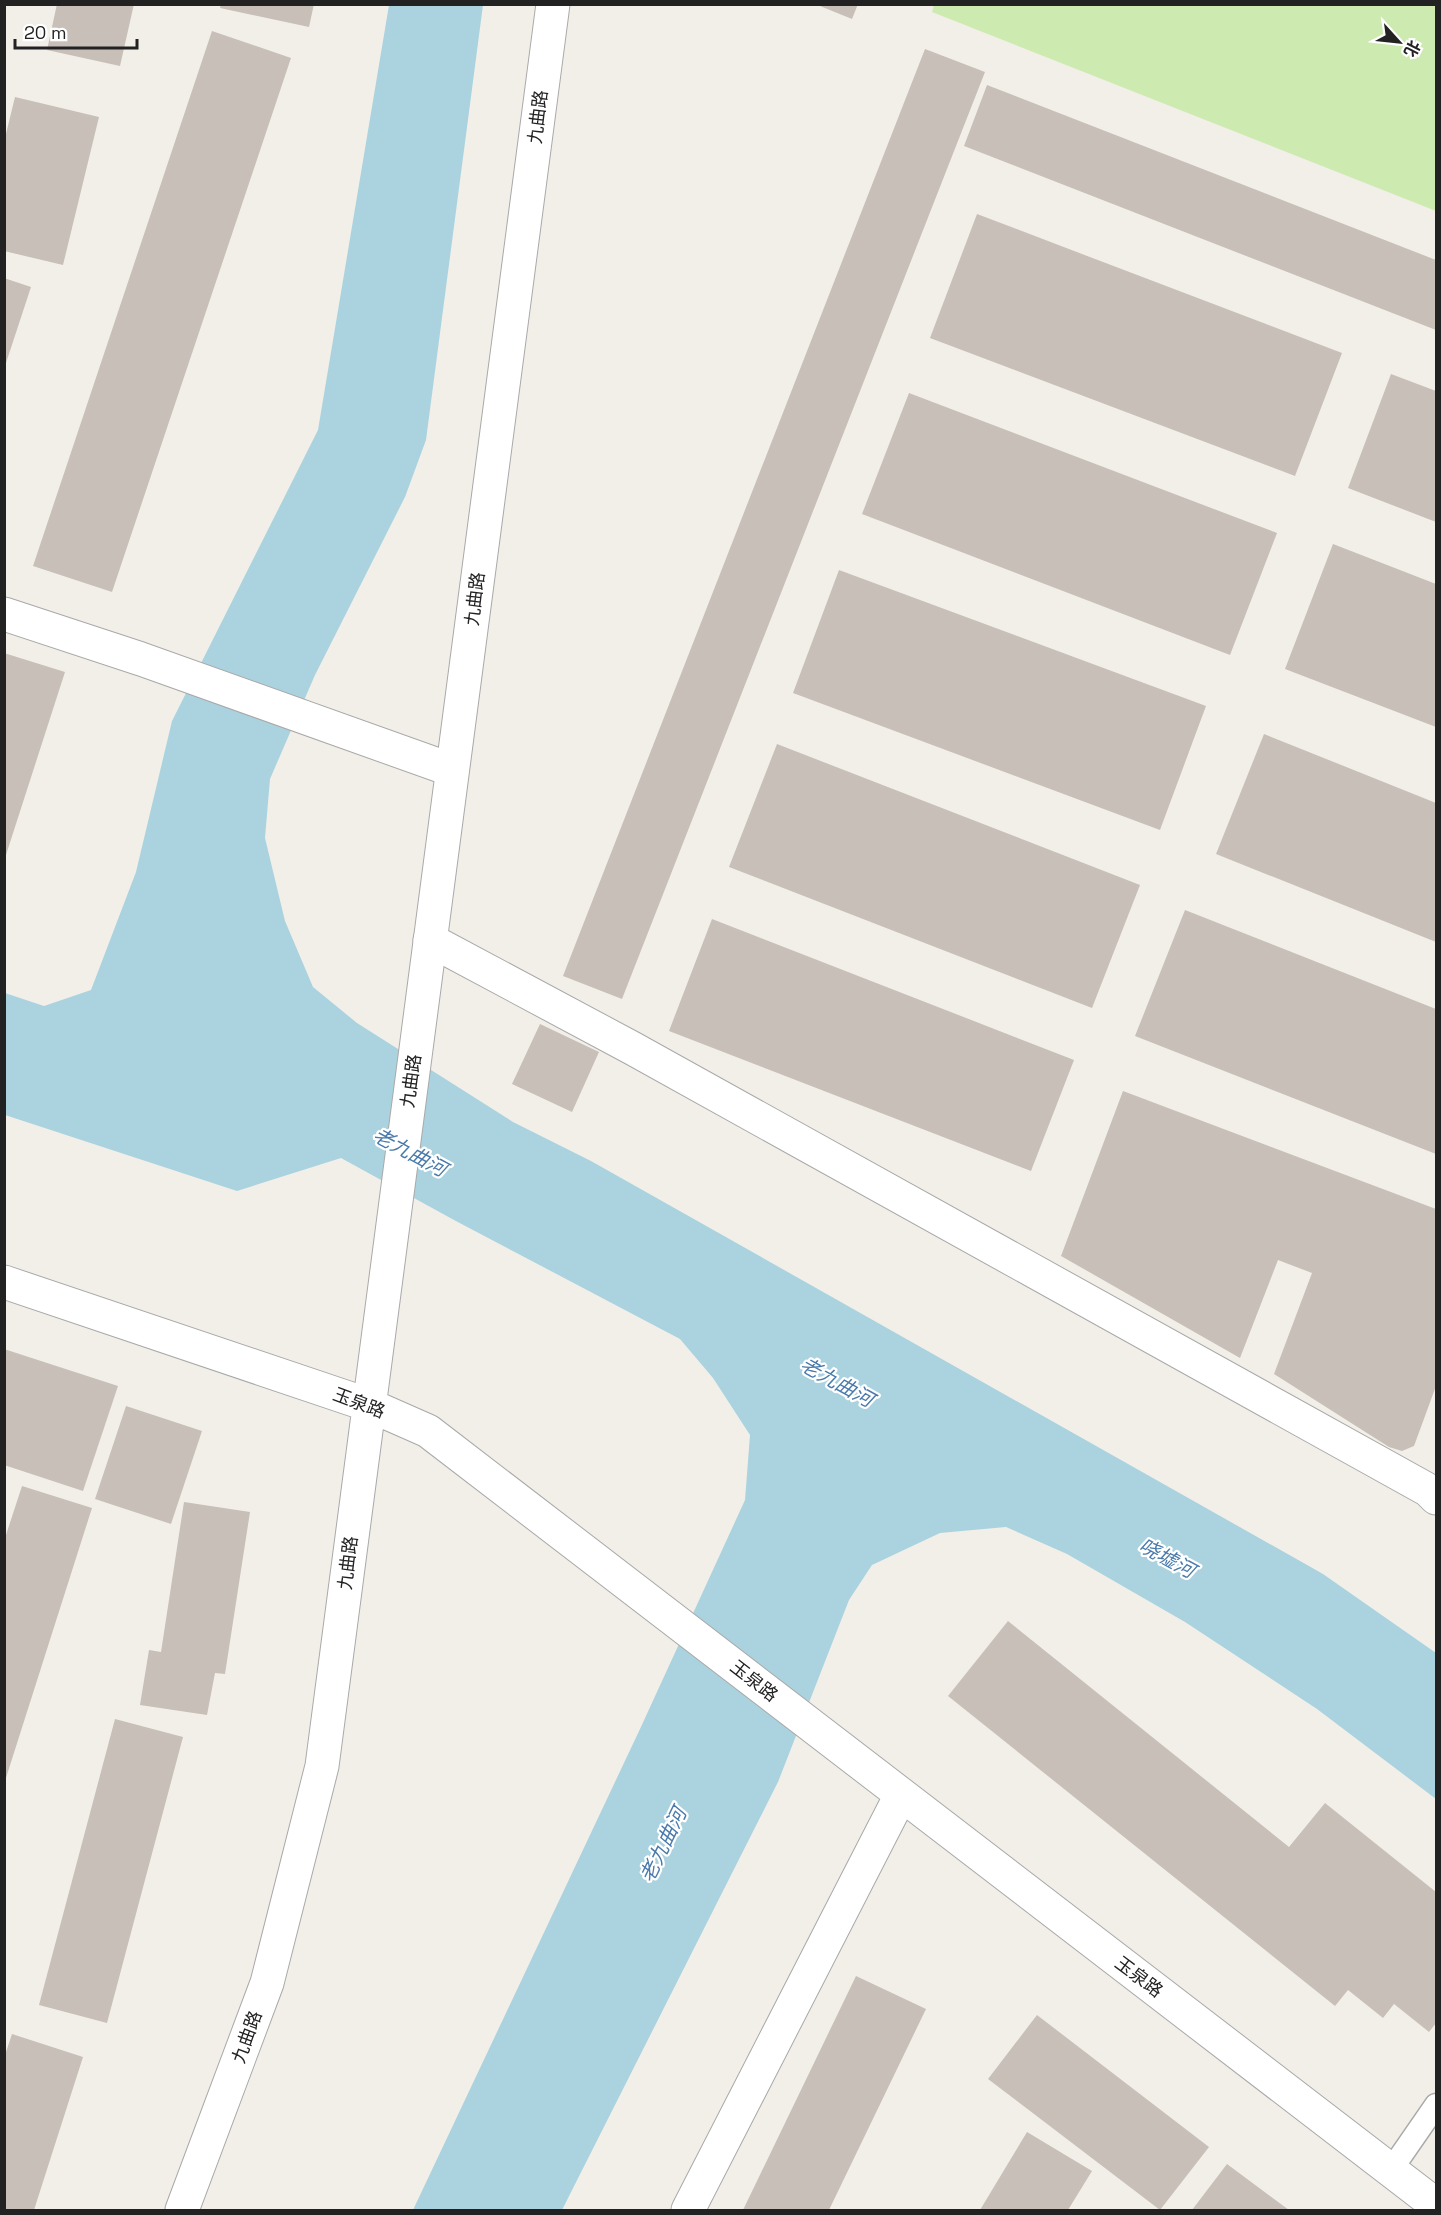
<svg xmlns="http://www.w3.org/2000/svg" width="1441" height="2215" viewBox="0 0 1441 2215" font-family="'Space Grotesk','Noto Sans SC',sans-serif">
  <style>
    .grass { fill: #cdebb0 }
    .water { fill: #aad3df }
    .building { fill: #c7bfb8 }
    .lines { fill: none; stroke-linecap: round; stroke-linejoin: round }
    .service-casing { stroke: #a9a9a9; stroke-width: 25 }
    .minor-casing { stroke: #a9a9a9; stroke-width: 35 }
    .tertiary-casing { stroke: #a9a9a9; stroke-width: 35 }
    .service { stroke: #fff; stroke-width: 22 }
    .minor { stroke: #fff; stroke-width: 33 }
    .tertiary { stroke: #fff; stroke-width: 33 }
    .labels { text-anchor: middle; stroke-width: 4.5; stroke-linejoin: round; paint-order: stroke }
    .street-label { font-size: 18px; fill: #222; stroke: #fff }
    .water-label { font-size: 20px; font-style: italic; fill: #4a7aab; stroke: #fff }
  </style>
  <rect width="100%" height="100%" fill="#f2efe9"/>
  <!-- grass -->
  <path class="grass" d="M934 5H1436V211L932 12Z"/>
  <!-- water -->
  <path class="water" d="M389 5H483L426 440 405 497 315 675 270 779 265 838 285 921 313 987 357 1023 513 1122 591 1161 1323 1574 1436 1653V1799L1317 1709 1185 1622 1067 1554 1006 1527 940 1533 872 1565 849 1600 778 1782 562 2210H413L640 1729 745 1500 750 1435 713 1378 680 1339 454 1220 341 1158 237 1191 5 1115V993L44 1006 91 990 136 872 172 721 318 430Z"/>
  <!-- building -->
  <path class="building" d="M57 4H134L120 66 47 50Z
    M221 4H314L309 27 220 8Z
    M815 4H858L852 19Z
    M212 31 291 58 112 592 33 566Z
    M925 49 985 72 622 999 563 976Z
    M987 85 1436 260V330L964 146Z
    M15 97 99 117 63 265 4 251V142Z
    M977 214 1342 353 1295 476 930 338Z
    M4 278 31 287 5 366H4Z
    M1391 374 1436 391V522L1348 488Z
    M909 393 1277 533 1230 655 862 514Z
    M1333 544 1436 584V727L1285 669Z
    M839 570 1206 706 1160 830 793 693Z
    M4 653 65 672 5 858H4Z
    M1264 734 1436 803V942L1216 854Z
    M777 744 1140 885 1092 1008 729 867Z
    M1185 910 1436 1009V1154L1135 1036Z
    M712 919 1074 1060 1031 1171 669 1031Z
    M540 1024 599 1052 572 1112 512 1084Z
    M1123 1091 1436 1209V1386L1414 1446 1402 1451 1389 1447 1274 1374 1312 1273 1278 1260 1240 1358 1061 1256Z
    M4 1349 118 1386 83 1491 4 1465Z
    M126 1406 202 1431 171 1524 95 1499Z
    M22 1486 92 1508 5 1781 4 1541Z
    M184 1502 250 1512 225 1674 215 1673 207 1715 140 1705 149 1650 161 1652Z
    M1008 1621 1289 1847 1325 1803 1436 1892V2023L1429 2032 1394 2004 1383 2018 1348 1990 1335 2006 948 1696Z
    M115 1719 183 1737 107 2023 39 2005Z
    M856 1976 926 2009 829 2210H743Z
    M1037 2015 1209 2147 1160 2210 988 2079Z
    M12 2034 83 2057 34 2210H4V2058Z
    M1027 2132 1092 2171 1068 2210H980Z
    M1227 2164 1289 2210H1192Z"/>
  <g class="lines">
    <defs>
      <path id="service" d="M1391 2170 1436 2105"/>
      <path id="minor" d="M4 614 141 659 452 770
        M430 940 632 1048 1428 1490 1436 1498
        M688 2210 901 1795"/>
      <path id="tertiary" d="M4 1282 369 1405 428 1431 1436 2205
        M182 2210 267 1983 322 1766 553 4"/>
    </defs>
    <!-- service casing -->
    <use href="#service" class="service-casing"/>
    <!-- minor casing -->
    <use href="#minor" class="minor-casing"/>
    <!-- tertiary casing -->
    <use href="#tertiary" class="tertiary-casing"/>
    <!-- service -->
    <use href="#service" class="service"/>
    <!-- minor -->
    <use href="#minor" class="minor"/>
    <!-- tertiary -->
    <use href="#tertiary" class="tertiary"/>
  </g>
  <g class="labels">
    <!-- street labels -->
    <g class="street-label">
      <text transform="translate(538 117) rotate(-83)" y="6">九曲路</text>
      <text transform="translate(475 599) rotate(-83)" y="6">九曲路</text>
      <text transform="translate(411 1081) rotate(-82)" y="6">九曲路</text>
      <text transform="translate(359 1403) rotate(21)" y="6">玉泉路</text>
      <text transform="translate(348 1563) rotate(-83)" y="6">九曲路</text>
      <text transform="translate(754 1681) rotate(38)" y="6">玉泉路</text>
      <text transform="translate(1139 1977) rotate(37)" y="6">玉泉路</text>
      <text transform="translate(247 2037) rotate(-70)" y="6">九曲路</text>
    </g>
    <!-- water labels -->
    <g class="water-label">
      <text transform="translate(410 1152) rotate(28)" y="7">老九曲河</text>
      <text transform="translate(837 1382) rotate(29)" y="7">老九曲河</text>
      <text transform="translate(1167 1558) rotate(28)" y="7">哓墟河</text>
      <text transform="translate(663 1845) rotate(-64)" y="7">老九曲河</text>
    </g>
  </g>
  <!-- border -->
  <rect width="1441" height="2215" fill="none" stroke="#222222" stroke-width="12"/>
  <!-- north arrow -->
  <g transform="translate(1399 42) rotate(117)" stroke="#ffffff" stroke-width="4.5" paint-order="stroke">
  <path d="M0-4.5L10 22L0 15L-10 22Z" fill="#222222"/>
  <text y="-9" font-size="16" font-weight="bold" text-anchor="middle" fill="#222222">北</text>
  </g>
  <!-- scale -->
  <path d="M15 39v9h122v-9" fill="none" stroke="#222222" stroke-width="3"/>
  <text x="24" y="39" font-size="18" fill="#222222" stroke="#ffffff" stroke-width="4.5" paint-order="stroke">20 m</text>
</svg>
